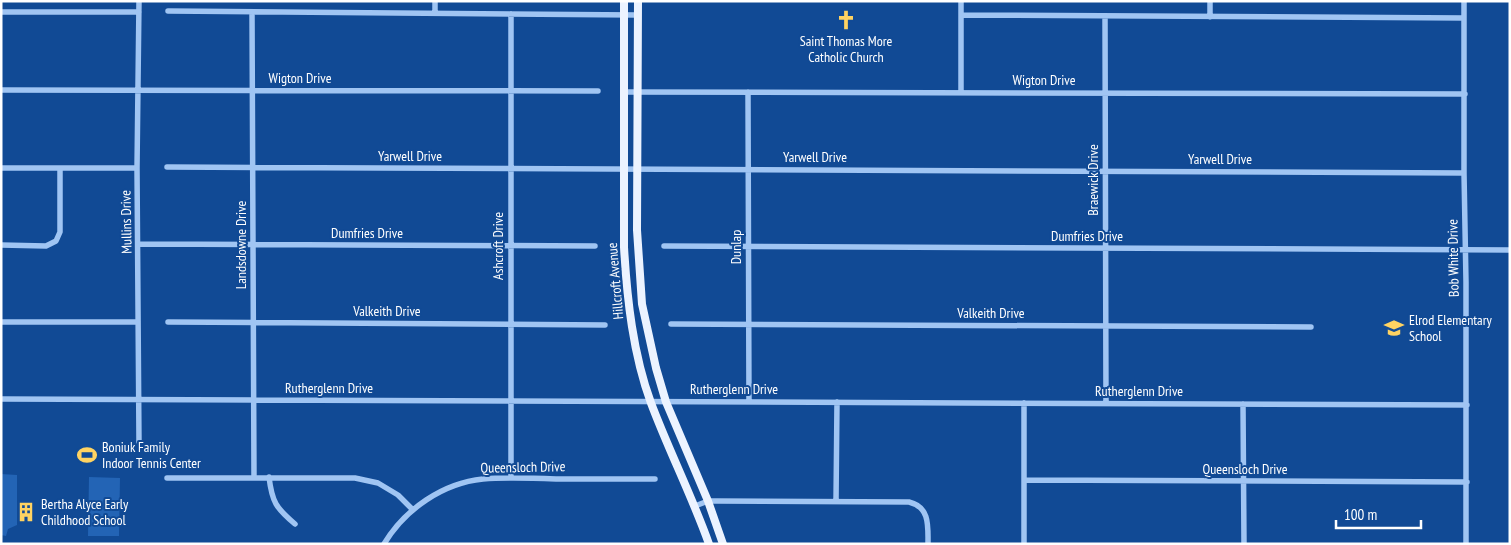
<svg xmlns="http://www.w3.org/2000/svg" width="1511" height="545" viewBox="0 0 1511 545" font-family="'PT Sans Narrow',sans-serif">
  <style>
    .green { fill: #2364b5 }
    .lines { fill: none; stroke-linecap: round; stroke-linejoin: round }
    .minor { stroke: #a0c5f3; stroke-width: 5.5 }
    .major { stroke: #ecf3ff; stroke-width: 8 }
    .labels { text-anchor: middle; stroke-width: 4; stroke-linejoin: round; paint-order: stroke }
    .poi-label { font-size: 14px; fill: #fff; stroke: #114a95; text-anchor: start }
    .street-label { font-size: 14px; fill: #fff; stroke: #114a95 }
  </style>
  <rect width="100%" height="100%" fill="#114a95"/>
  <!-- green -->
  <path class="green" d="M1 474 17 475V525L8 529 6 536 1 535Z
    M89 477 120 478 119 536H88Z"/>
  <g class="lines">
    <!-- minor -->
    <path class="minor" d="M139 1 137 168 139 442
      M1464 1V173L1466 282V544
      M168 11 637 15
      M1 12H139
      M252 12 254 477
      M435 13V1
      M511 14V478
      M961 15 1464 18
      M1105 16 1106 403
      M1210 17V1
      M1 90 598 91
      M624 92 1465 94
      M748 92 749 402
      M961 93V1
      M167 167 1464 173
      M1 168H137
      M139 244 595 246
      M1 245 46 246 56 241 60 232V168
      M664 246 1510 250
      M1 322H138
      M168 322 605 325
      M671 324 1311 327
      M1 399 1467 405
      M1243 404 1244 544
      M269 477C272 502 276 508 295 524
      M167 478H355L378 483 398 495 413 510
      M1024 480 1467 482
      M836 501 837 402
      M695 506 708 501H717L909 502C930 507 928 526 928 544
      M384 544C405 509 443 483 483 479 507 477 532 478 556 479 589 479 622 479 655 479
      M1024 544V403"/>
    <!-- major -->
    <path class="major" d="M624 1V247C627 299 633 354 651 403 669 451 692 496 709 544
      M638 1 637 230 642 304 656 368 666 402 708 501 723 544"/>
  </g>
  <!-- icons -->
  <defs>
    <symbol id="church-bare" viewBox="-9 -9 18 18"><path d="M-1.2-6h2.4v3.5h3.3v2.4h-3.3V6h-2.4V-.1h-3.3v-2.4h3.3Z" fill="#ffd362" stroke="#114a95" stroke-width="2.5" paint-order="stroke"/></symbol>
    <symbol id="school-bare" viewBox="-9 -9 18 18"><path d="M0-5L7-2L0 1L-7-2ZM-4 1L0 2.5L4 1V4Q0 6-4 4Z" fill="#ffd362" stroke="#114a95" stroke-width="2.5" paint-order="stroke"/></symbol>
    <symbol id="stadium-bare" viewBox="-9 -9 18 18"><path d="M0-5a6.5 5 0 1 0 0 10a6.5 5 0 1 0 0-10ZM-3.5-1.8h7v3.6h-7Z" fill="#ffd362" stroke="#114a95" stroke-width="2.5" paint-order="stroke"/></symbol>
    <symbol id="building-bare" viewBox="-9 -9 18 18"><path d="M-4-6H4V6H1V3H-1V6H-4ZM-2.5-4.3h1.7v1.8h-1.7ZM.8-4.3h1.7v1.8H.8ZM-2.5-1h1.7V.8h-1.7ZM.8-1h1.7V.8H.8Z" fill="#ffd362" stroke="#114a95" stroke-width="2.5" paint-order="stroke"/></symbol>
  </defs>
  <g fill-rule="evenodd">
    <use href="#church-bare" x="832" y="6" width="28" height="28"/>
    <use href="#school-bare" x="1380" y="314" width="28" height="28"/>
    <use href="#stadium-bare" x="73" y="441" width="28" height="28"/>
    <use href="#building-bare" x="12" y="498" width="28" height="28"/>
  </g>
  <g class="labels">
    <!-- poi labels -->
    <g class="poi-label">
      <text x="846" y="46" text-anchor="middle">Saint Thomas More<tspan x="846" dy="16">Catholic Church</tspan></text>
      <text x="1409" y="325">Elrod Elementary<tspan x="1409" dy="16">School</tspan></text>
      <text x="102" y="452">Boniuk Family<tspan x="102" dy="16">Indoor Tennis Center</tspan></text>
      <text x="41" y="509">Bertha Alyce Early<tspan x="41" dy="16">Childhood School</tspan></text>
    </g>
    <!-- street labels -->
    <g class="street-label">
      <text x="300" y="83">Wigton Drive</text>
      <text x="1044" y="85">Wigton Drive</text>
      <text x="410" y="161">Yarwell Drive</text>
      <text x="815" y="162">Yarwell Drive</text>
      <text x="1220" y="164">Yarwell Drive</text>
      <text transform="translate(1093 180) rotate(-90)" y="5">Braewick Drive</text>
      <text transform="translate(126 222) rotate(-91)" y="5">Mullins Drive</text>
      <text x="367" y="238">Dumfries Drive</text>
      <text x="1087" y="241">Dumfries Drive</text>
      <text transform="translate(241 245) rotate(-90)" y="5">Landsdowne Drive</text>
      <text transform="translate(498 246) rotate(-90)" y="5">Ashcroft Drive</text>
      <text transform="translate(736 247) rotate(-90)" y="5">Dunlap</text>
      <text transform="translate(1453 258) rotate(-91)" y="5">Bob White Drive</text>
      <text transform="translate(615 281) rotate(-95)" y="5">Hillcroft Avenue</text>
      <text x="387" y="316">Valkeith Drive</text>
      <text x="991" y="318">Valkeith Drive</text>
      <text x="329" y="393">Rutherglenn Drive</text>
      <text x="734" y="394">Rutherglenn Drive</text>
      <text x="1139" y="396">Rutherglenn Drive</text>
      <text transform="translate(523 467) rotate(-1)" y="5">Queensloch Drive</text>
      <text x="1245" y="474">Queensloch Drive</text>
    </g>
  </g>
  <!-- border -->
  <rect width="1511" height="545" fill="none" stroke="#ffffff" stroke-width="5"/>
  <!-- scale -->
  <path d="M1336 520v8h85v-8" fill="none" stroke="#ffffff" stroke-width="2.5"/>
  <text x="1344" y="520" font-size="15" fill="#ffffff" stroke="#114a95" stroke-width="4" paint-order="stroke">100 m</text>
</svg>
